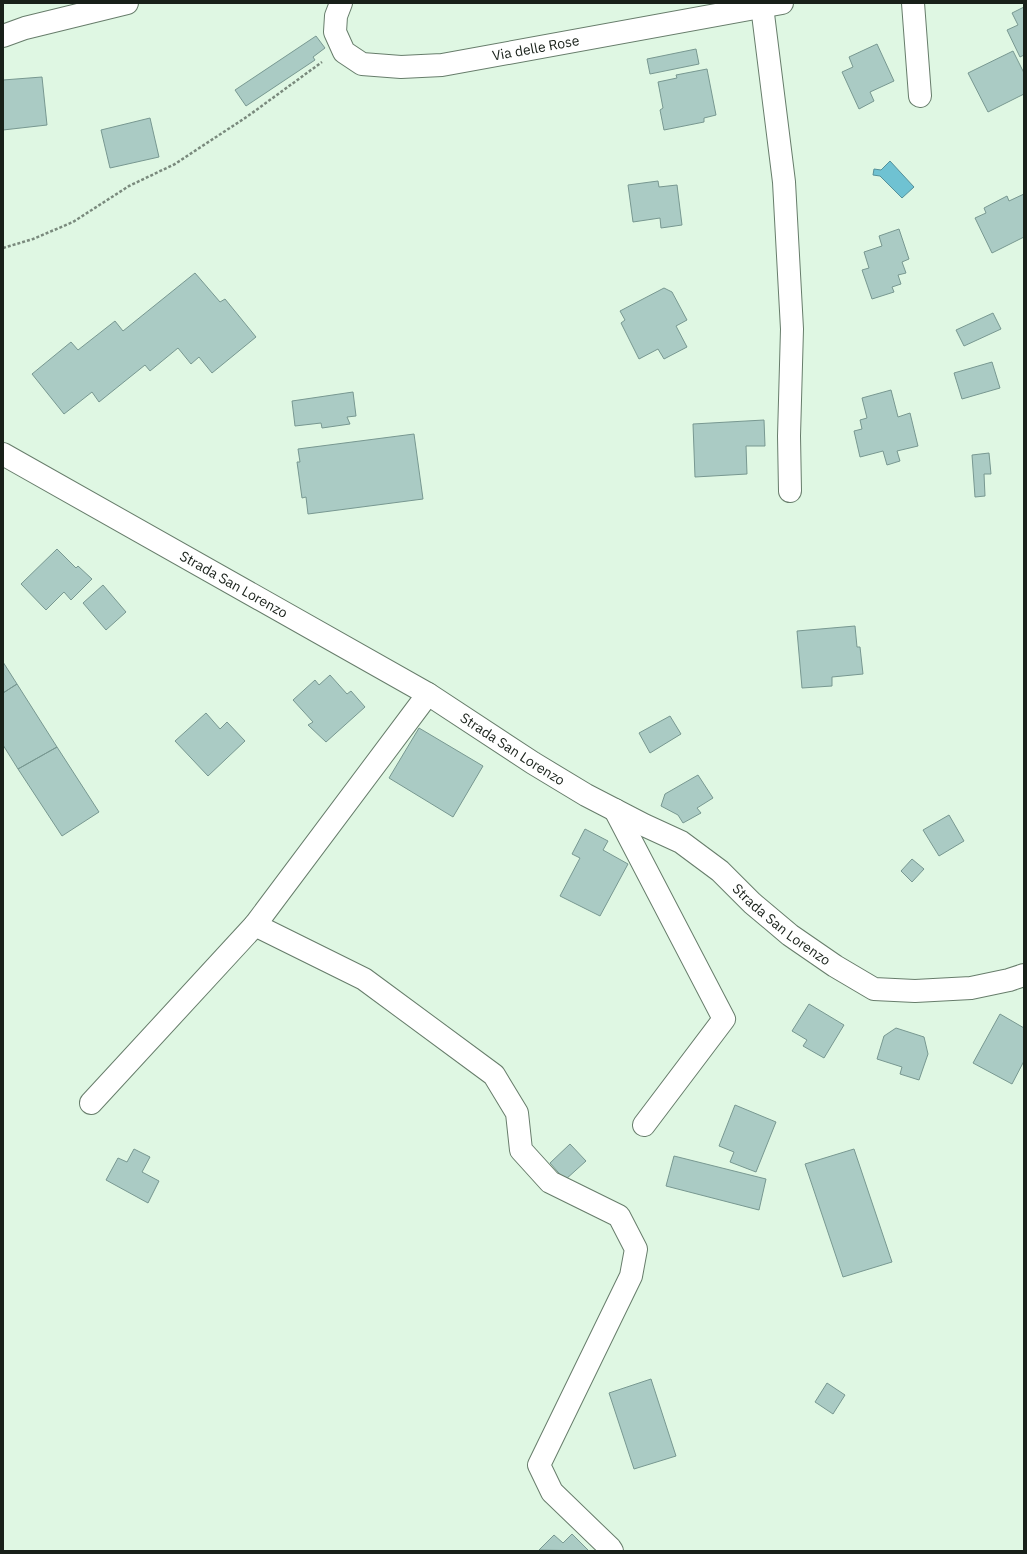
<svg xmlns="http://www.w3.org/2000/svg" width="1027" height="1554" viewBox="0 0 1027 1554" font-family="'IBM Plex Sans',sans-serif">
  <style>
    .water { fill: #6fc2d2; stroke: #55919a }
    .building { fill: #aacbc4; stroke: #789891 }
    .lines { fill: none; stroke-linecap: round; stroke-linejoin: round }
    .minor-casing { stroke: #677d6b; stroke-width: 24 }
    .path { stroke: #7a8a7d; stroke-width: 2.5; stroke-dasharray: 3 2; stroke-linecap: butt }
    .minor { stroke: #fff; stroke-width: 22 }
    .labels { text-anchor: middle; stroke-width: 3; stroke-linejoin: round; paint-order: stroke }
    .street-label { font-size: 14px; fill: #182019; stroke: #dff7e3 }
  </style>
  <rect width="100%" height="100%" fill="#dff7e3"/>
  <!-- water -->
  <path class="water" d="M890 161 914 187 902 198 880 176 873 175 874 169 881 170Z"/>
  <!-- building -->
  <path class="building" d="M1024 7V55L1020 57 1007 30 1018 25 1012 13Z
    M316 36 325 48 313 57 315 60 246 106 235 90Z
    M877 44 894 81 870 92 874 101 859 109 842 72 853 67 849 57Z
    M696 49 699 64 650 74 647 59Z
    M1013 51 1024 73V94L988 112 968 73Z
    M707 69 716 115 704 118V122L664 130 660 110 663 108 658 82 677 78 676 75Z
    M42 77 47 125 3 130V80Z
    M150 118 159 157 110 168 101 130Z
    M658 181 659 187 677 185 682 225 661 228 660 218 633 222 628 185Z
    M1024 194V237L992 253 975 218 986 213 984 208 1007 196 1009 201Z
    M899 229 909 259 902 262 906 273 898 275 901 284 892 287 894 292 872 299 862 270 869 268 864 252 882 246 879 236Z
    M195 273 220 302 225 299 256 337 212 373 199 357 191 364 178 348 150 371 145 365 99 402 92 392 64 414 32 374 71 342 78 350 115 321 123 331Z
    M664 288 672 292 687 320 676 326 687 347 664 359 658 349 639 359 621 323 625 320 620 311Z
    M993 313 1001 329 964 346 956 330Z
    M992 362 1000 388 962 399 954 373Z
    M891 390 898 417 910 413 918 446 897 451 900 461 887 465 883 451 860 457 854 431 862 429 860 420 867 418 862 398Z
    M353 392 356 416 347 417 350 424 322 428 321 423 295 426 292 401Z
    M764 420 765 446H746L747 474 695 477 693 424Z
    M414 434 423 499 308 514 306 497 302 498 297 462H300L298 449Z
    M989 453 991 474H984L985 496 975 497 972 455Z
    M57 549 76 568 78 566 92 579 71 600 64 592 46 610 21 584Z
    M103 585 126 612 106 630 83 603Z
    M855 626 857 647H860L863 674 832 677V686L802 688 797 631Z
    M3 662 17 684 3 693Z
    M330 675 347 694 351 691 365 707 326 742 308 725 313 722 293 700 315 680 319 685Z
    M17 684 57 747 18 769 3 745V693Z
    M206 713 220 729 227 722 245 741 208 776 175 741Z
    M670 716 681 734 650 753 639 733Z
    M419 728 483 766 453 817 389 778Z
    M57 747 99 812 62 836 18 769Z
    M698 775 713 798 697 808 701 813 683 823 678 815 661 806 665 794Z
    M949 815 964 841 939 856 923 830Z
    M585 829 608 841 603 850 628 864 600 916 560 896 580 858 572 854Z
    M912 859 924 869 912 882 901 871Z
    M809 1004 844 1025 824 1058 803 1046 807 1040 792 1031Z
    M1000 1014 1024 1028V1061L1012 1084 973 1063Z
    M896 1028 924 1037 928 1054 919 1080 900 1074 902 1067 877 1059 884 1036Z
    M735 1105 776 1122 756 1172 730 1162 734 1152 719 1146Z
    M570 1144 586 1161 565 1180 550 1163Z
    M134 1149 150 1157 142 1172 159 1181 148 1203 106 1180 118 1158 127 1162Z
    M854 1149 892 1262 843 1277 805 1164Z
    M674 1156 766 1179 759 1210 666 1186Z
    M651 1379 676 1456 634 1469 609 1393Z
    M827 1383 845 1395 833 1414 815 1402Z
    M572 1534 589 1551 539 1550 554 1535 563 1543Z"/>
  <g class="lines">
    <defs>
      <g id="minor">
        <path id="s1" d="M341 3 336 16 335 32 344 52 362 64 401 67 442 65 782 3"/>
        <path d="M913 3 920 96"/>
        <path d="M762 6 784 182 792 329 789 436 790 491"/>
        <path d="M3 36 25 28 127 3"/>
        <path id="s2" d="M3 454 428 694 533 763 586 795 644 825 681 842 720 871 752 903 790 935 835 966 874 989 915 991 971 988 1009 980 1024 975"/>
        <path d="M615 810 724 1019 644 1125"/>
        <path d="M255 925 364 979 494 1075 517 1113 521 1150 550 1182 619 1216 636 1249 631 1276 539 1465 552 1492 610 1548 612 1551"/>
        <path d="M91 1103 255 925 428 694"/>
      </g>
    </defs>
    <!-- minor casing -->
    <use href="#minor" class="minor-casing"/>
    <!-- path -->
    <path class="path" d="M3 248 33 239 73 222 129 186 175 164 248 116 322 62"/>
    <!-- minor -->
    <use href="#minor" class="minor"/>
  </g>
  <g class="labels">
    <!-- street labels -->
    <g class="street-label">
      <text dy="5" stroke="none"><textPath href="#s1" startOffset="249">Via delle Rose</textPath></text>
      <text dy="5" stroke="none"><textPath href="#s2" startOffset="265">Strada San Lorenzo</textPath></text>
      <text dy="5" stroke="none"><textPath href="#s2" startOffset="589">Strada San Lorenzo</textPath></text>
      <text dy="5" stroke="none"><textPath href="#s2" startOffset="912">Strada San Lorenzo</textPath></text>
    </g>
  </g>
  <!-- border -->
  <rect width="1027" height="1554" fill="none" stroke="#182019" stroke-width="8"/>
</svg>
